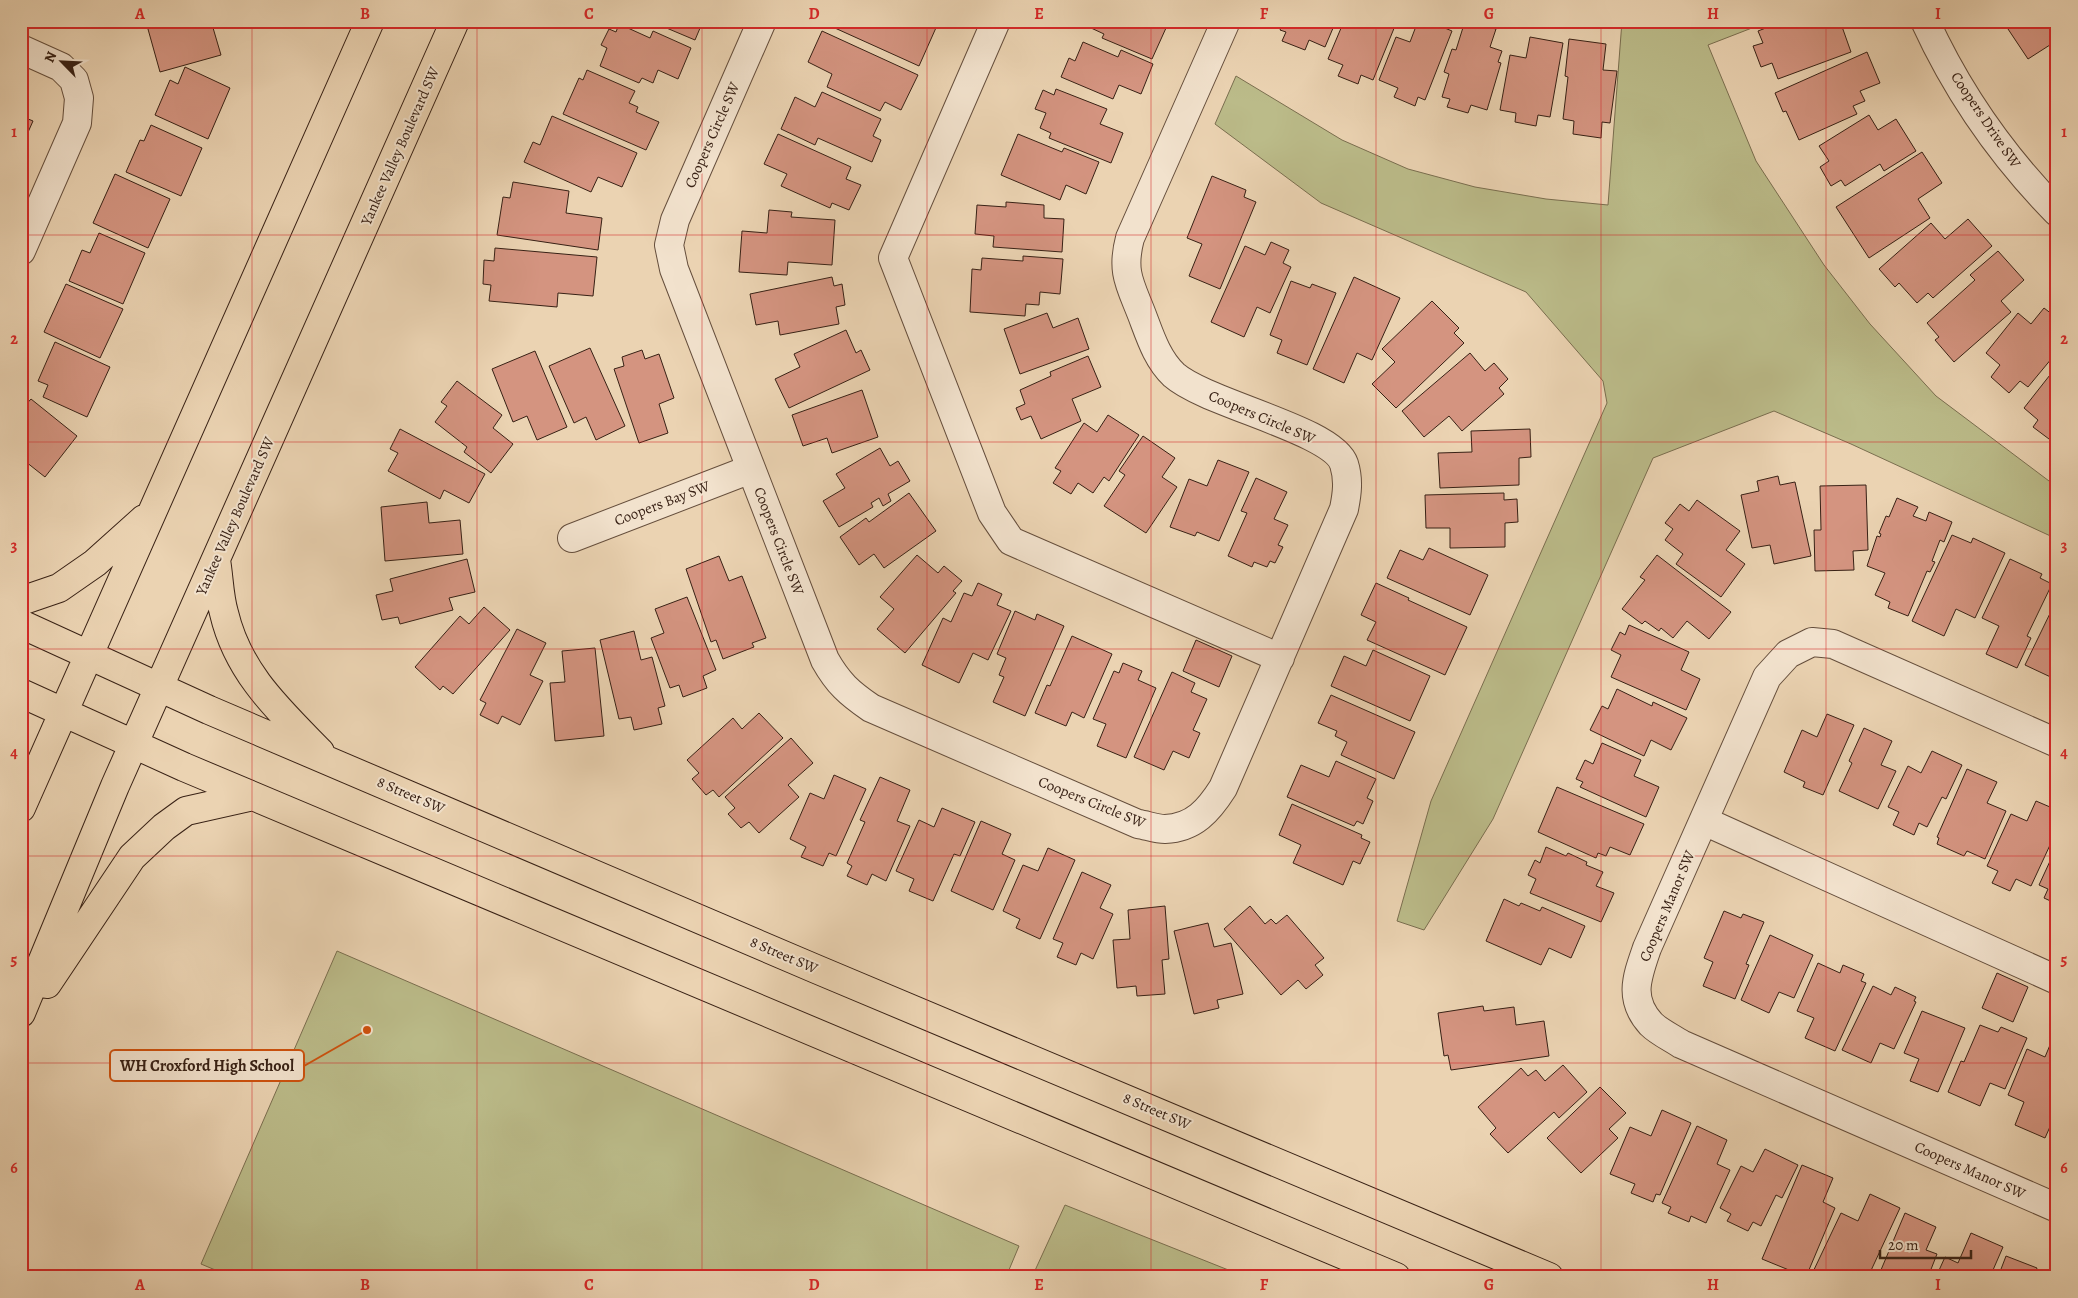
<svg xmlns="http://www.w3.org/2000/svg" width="2078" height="1298" viewBox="0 0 2078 1298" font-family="Alegreya,serif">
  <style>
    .green { fill: #bbbb89; stroke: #7a6e4f }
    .building { fill: #d49480; stroke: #382115 }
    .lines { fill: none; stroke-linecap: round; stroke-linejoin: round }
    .minor-casing { stroke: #654e3c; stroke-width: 30 }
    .major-casing { stroke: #382115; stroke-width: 30 }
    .minor { stroke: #f2e2cd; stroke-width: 28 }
    .major { stroke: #ebd3b2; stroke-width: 28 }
    .grid { fill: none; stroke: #d62828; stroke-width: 1; stroke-opacity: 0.55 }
    .labels { text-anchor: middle; stroke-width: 4; stroke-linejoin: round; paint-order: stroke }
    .street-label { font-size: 15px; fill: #382115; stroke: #f2e2cd }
    .leader { fill: none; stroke: #ce510d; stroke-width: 2 }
    .callout-dot { fill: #ce510d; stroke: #f2e2cd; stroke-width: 2 }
    .callout { fill: #f2e2cd; stroke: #ce510d; stroke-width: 2 }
    .callout-label { font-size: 16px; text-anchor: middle; font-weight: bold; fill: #382115 }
    .neatline { fill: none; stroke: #d62828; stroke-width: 2 }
    .grid-label { font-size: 16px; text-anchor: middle; font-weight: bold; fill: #d62828 }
  </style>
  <rect width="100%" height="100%" fill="#ebd3b2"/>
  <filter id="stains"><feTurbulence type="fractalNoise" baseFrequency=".004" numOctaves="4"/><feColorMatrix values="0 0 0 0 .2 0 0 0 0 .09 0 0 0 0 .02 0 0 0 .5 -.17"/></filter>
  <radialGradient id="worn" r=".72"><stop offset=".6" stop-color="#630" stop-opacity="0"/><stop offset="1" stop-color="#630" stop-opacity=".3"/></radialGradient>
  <!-- green -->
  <path class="green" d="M1622 21H1770L1708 45 1756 161 1824 265 1870 324 1936 396 2057 487V539L1851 444 1774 411 1653 458 1493 819 1424 930 1397 921 1431 801 1607 403 1603 381 1526 292 1321 203 1215 124 1236 76 1342 140 1408 169 1475 187 1546 199 1608 205Z
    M337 951 1019 1246 1006 1277H232L201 1264Z
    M1065 1205 1246 1277H1032Z"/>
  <!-- building -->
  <path class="building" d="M211 21 221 55 160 72 146 22Z
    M658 21H703L695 40 657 24Z
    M828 21H939L919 66 826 24Z
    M1076 21H1151L1166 28 1152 59 1102 38 1104 34Z
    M1284 21H1336L1325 47 1309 40 1305 50 1282 41 1286 32 1280 30Z
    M1344 21H1397L1373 80 1361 75 1358 84 1338 76 1343 65 1328 59Z
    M1418 21H1428L1452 31 1425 100 1418 97 1415 106 1394 97 1398 88 1379 80 1396 37 1410 42Z
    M1465 21 1496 29 1490 47 1502 51 1498 62 1501 63 1487 110 1471 105 1468 113 1447 107 1450 99 1442 97 1449 74 1444 72 1452 49 1456 50Z
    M1784 21H1817L1820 28 1840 21 1851 52 1778 79 1772 63 1761 67 1753 46 1763 43 1758 31Z
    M2019 21H2057V48L2053 43 2028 59 2008 29Z
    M619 24 650 38 653 31 691 48 678 79 658 70 653 83 642 78 639 83 600 66 607 48 601 45 609 29 616 32Z
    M822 31 918 75 901 110 885 102 880 111 827 87 832 74 808 62Z
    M1530 37 1563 43 1550 117 1538 115 1536 126 1515 122 1516 113 1500 110 1510 55 1526 58Z
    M1569 39 1606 44 1603 70 1617 71 1610 123 1602 122 1601 138 1573 134 1574 121 1563 119 1568 77 1565 76Z
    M1083 42 1118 57 1121 50 1153 64 1141 94 1119 85 1113 99 1061 77 1069 58 1075 61Z
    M1867 52 1880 83 1860 91 1865 101 1853 106 1857 114 1799 140 1786 111 1783 112 1775 93Z
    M185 67 230 88 208 139 155 115 170 80 178 84Z
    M587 70 635 91 629 103 638 107 636 112 659 122 646 150 563 114 579 78 583 80Z
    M1056 89 1107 109 1100 124 1123 133 1111 163 1049 138 1051 133 1040 128 1046 113 1035 109 1043 90 1054 95Z
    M822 92 881 119 873 136 881 140 872 162 818 138 815 145 781 129 795 97 815 107Z
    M1869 115 1878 130 1896 119 1916 151 1884 171 1880 164 1845 186 1841 180 1831 186 1820 167 1829 161 1819 146Z
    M21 116 33 121 21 148Z
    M552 116 637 153 622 187 598 177 591 192 524 162 533 142 540 145Z
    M151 125 202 148 181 196 126 172 140 140 144 141Z
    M778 134 851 167 846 179 861 185 849 210 832 203 830 208 781 186 787 174 764 164Z
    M1018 134 1062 152 1064 148 1099 162 1086 194 1066 185 1060 200 1001 175Z
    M1922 152 1942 183 1918 199 1930 218 1869 258 1836 207Z
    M115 174 170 199 148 248 93 223Z
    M1212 176 1246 190 1244 197 1256 202 1220 289 1189 276 1202 244 1187 238Z
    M513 182 569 191 566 213 602 218 598 250 497 235 503 197 510 198Z
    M1006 202 1044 205V218L1064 219 1062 252 993 247 994 236 975 234 977 205 1006 207Z
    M769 210 792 212 791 217 835 220 832 265 788 262 787 275 739 272 742 231 767 233Z
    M1968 219 1992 246 1933 298 1928 293 1917 303 1899 283 1895 287 1879 269 1931 223 1945 239Z
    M99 233 145 253 123 304 69 281 82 250 90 253Z
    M1271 242 1289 250 1283 263 1291 267 1270 313 1257 307 1244 337 1211 322 1245 246 1265 255Z
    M495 248 597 257 593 296 558 293 557 307 489 301 491 285 483 284 484 260 494 261Z
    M1998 251 2024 280 2001 301 2011 312 1954 362 1935 340 1939 337 1927 323 1975 280 1970 275Z
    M1023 256 1063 259 1060 294 1040 292 1039 305 1026 304 1025 316 970 312 972 269 981 270 982 258 1023 261Z
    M832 277 834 286 842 284 845 305 836 307 839 324 780 335 778 321 756 325 750 294Z
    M1354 277 1400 298 1372 360 1357 353 1344 383 1313 369Z
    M1291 281 1310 288 1312 284 1336 293 1307 365 1277 353 1282 340 1270 335Z
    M66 284 123 309 100 358 44 332Z
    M1432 301 1459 328 1454 333 1464 343 1396 408 1372 384 1395 362 1382 349Z
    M2044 308 2057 318V352L2028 387 2020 381 2009 393 1991 377 2000 365 1986 353 2018 313 2031 324Z
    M1047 313 1053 328 1078 318 1089 349 1020 374 1004 329Z
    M846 330 856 353 861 350 870 370 789 408 775 379 800 367 794 354Z
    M55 342 110 367 87 417 43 397 48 385 38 381Z
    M590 348 625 426 596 440 586 417 574 423 549 366Z
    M642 350 645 359 659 354 674 398 659 404 668 433 639 443 614 369 624 366 622 357Z
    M535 351 567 427 537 440 527 416 513 422 492 369Z
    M1470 353 1485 371 1494 363 1508 379 1499 388 1504 394 1462 431 1449 416 1424 437 1402 411Z
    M1088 356 1101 387 1072 399 1081 421 1041 439 1031 416 1021 420 1016 408 1025 404 1020 390 1051 376 1050 372Z
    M2057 366V445L2033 427 2038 420 2024 408Z
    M457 381 502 415 493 428 513 444 491 473 464 452 467 447 435 422 447 406 441 402Z
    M862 390 878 437 832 453 827 438 803 446 792 415Z
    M31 399 77 436 45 477 21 458V410Z
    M1108 415 1139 435 1109 481 1104 477 1093 493 1078 483 1071 494 1053 483 1061 471 1055 468 1084 423 1097 432Z
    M400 429 485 474 469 503 444 490 440 499 388 471 398 453 390 449Z
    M1530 429 1531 457 1519 458V485L1440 488 1438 453 1472 452 1471 431Z
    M1143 436 1175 458 1162 477 1177 487 1146 533 1104 506 1125 475 1119 471Z
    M880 448 890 466 898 461 910 481 888 494 891 501 883 506 879 498 871 503 873 507 839 527 823 501 845 488 836 474Z
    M1218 460 1249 472 1219 541 1197 532 1195 536 1170 527 1189 479 1207 486Z
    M1778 476 1780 485 1795 482 1811 556 1774 564 1770 545 1752 548 1741 495 1759 491 1757 481Z
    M1256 478 1287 492 1274 519 1288 525 1278 545 1283 547 1275 563 1270 561 1267 567 1254 562 1252 567 1228 556 1247 513 1241 511Z
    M1866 485 1868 550 1853 551 1854 570 1815 571 1814 530H1821L1820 486Z
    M909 493 936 531 884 568 874 554 859 565 840 537 866 518 869 522Z
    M1504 493V500L1517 499 1518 522 1505 523V547L1450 548V528H1426L1425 495Z
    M1897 498 1918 507 1913 516 1926 521 1929 512 1952 522 1944 542 1940 540 1932 561 1935 562 1930 572 1927 571 1908 616 1888 608 1890 602 1875 595 1885 573 1867 566 1877 536 1880 537 1881 534 1879 533 1886 516 1889 517Z
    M1697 500 1740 531 1726 550 1745 564 1721 597 1676 564 1683 554 1665 540 1673 529 1665 523 1680 504 1689 511Z
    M427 502 429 523 460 520 463 554 385 561 381 507Z
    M1952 535 1971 543 1973 538 2005 553 1975 618 1956 609 1944 636 1912 621Z
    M1429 548 1488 575 1470 615 1387 578 1400 550 1423 560Z
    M917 555 938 573 944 566 962 581 953 591 956 593 905 653 877 629 894 609 880 597Z
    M1657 555 1731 612 1709 639 1687 621 1673 638 1661 628 1659 631 1645 621 1642 624 1622 609 1645 580 1640 577Z
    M719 556 729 581 742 576 766 638 752 643 754 647 723 659 716 640 711 642 686 569Z
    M467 559 475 592 449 598 453 610 400 624 398 617 382 620 376 595 393 591 390 579Z
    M2010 559 2042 574 2040 578 2052 584 2027 636 2031 638 2017 668 1986 654 1999 626 1982 618Z
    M978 583 1002 594 997 605 1011 611 988 660 973 653 959 683 922 665 943 618 951 622 964 593 972 596Z
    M1376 583 1409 598 1408 600 1467 627 1445 675 1367 640 1376 622 1361 615Z
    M687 597 716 670 703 676 707 688 683 697 679 685 670 688 651 638 664 633 655 609Z
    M2057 599V680L2025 665Z
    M484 607 510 630 453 694 443 686 440 690 415 667 460 616 469 624Z
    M1015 611 1035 620 1037 614 1064 626 1025 716 993 702 1004 677 999 675 1006 658 997 654Z
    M1629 625 1689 652 1681 670 1700 679 1686 710 1611 677 1621 655 1611 650 1620 632 1625 635Z
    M517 629 546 643 530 675 543 681 520 725 502 716 498 724 480 715 486 703 480 700Z
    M634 631 641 660 652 657 665 706 658 708 662 724 634 730 631 717 619 719 600 640Z
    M1072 636 1112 654 1084 718 1072 712 1066 726 1035 713 1047 685 1050 686Z
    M1196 640 1232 656 1219 687 1183 671Z
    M595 648 604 736 555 741 550 683 565 682 562 651Z
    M1373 650 1430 676 1410 721 1331 686 1344 656 1366 666Z
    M1123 663 1142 671 1138 680 1156 688 1126 758 1097 746 1106 724 1093 719 1114 671 1119 673Z
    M1172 672 1195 683 1191 692 1207 699 1193 730 1200 733 1189 758 1173 751 1164 770 1134 757Z
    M1617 689 1652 706 1653 702 1687 718 1671 750 1651 740 1644 756 1590 730 1602 706 1608 709Z
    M1331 695 1415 732 1394 779 1341 755 1347 742 1335 736 1337 731 1318 723Z
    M759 713 783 738 719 797 713 790 706 795 692 779 699 773 687 760 733 718 742 729Z
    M1827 714 1854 725 1823 795 1803 787 1805 782 1784 772 1802 730 1817 737Z
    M1864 728 1892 741 1881 765 1896 771 1878 809 1839 791 1852 763 1849 761Z
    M791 738 813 763 788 785 799 797 759 833 749 822 741 828 728 814 735 808 725 797Z
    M1602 743 1641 760 1634 776 1659 787 1646 817 1580 787 1583 782 1576 779 1585 760 1593 764Z
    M1932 751 1962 765 1946 799 1942 797 1927 827 1919 823 1914 835 1893 825 1899 812 1888 807 1908 766 1921 773Z
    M1336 761 1376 779 1367 798 1373 801 1363 824 1357 821 1354 826 1287 797 1301 765 1329 777Z
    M1967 769 1997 782 1987 803 2006 811 1985 859 1967 851 1964 856 1937 844 1939 838 1937 837Z
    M834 775 866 789 836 856 829 853 823 866 801 857 806 847 790 839 810 793 824 799Z
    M880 777 910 790 897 821 910 826 886 881 872 874 867 885 847 876 852 866 847 863 865 822 860 820Z
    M1557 787 1644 824 1630 855 1610 847 1606 856 1598 853 1596 858 1538 832Z
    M2036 801 2057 810V830L2031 886 2016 879 2010 891 1992 883 1998 871 1987 866 2011 814 2027 821Z
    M1292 804 1362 835 1361 838 1370 842 1360 864 1353 861 1343 885 1293 863 1301 845 1279 835Z
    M942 808 975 822 960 856 954 854 933 901 909 891 914 879 896 871 919 820 934 827Z
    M981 821 1011 834 1002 854 1015 860 993 910 951 891Z
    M2057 846V904L2044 898 2048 889 2039 885Z
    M1546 847 1566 856 1568 853 1587 862 1586 865 1603 872 1596 886 1614 893 1601 922 1530 893 1536 879 1528 875 1535 860 1540 863Z
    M1048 848 1075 860 1040 939 1016 928 1020 919 1003 911 1023 865 1038 871Z
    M1082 872 1111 885 1100 908 1113 914 1093 959 1081 953 1076 965 1057 957 1063 943 1053 939Z
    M1504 899 1519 906 1521 903 1540 911 1542 907 1585 926 1571 958 1549 948 1541 965 1486 941Z
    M1165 906 1169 959 1162 960 1165 994 1137 996 1136 986 1117 988 1113 940 1130 939 1128 910Z
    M1250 906 1265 924 1271 919 1276 924 1287 915 1324 958 1315 965 1323 975 1306 989 1298 980 1281 995 1224 929Z
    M1724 911 1741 918 1743 914 1764 922 1746 964 1749 965 1735 999 1703 986 1713 962 1704 958Z
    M1208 923 1214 947 1231 943 1243 994 1217 1000 1219 1008 1194 1014 1174 931Z
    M1770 935 1813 955 1794 998 1779 992 1769 1013 1741 1000Z
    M1818 963 1840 973 1843 965 1864 974 1861 981 1866 983 1835 1051 1805 1038 1814 1018 1797 1011Z
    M1997 973 2028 987 2013 1022 1982 1008Z
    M1873 986 1891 995 1895 987 1916 997 1914 1001 1916 1002 1894 1049 1880 1043 1871 1063 1842 1050Z
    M1483 1006 1484 1011 1514 1007 1516 1025 1544 1021 1549 1056 1451 1070 1448 1055 1444 1056 1438 1013Z
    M1922 1011 1965 1028 1938 1092 1910 1081 1919 1059 1904 1053Z
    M1980 1025 1998 1032 2001 1027 2027 1038 2005 1089 1990 1083 1980 1106 1948 1092 1961 1061 1964 1062Z
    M2050 1045 2057 1048V1111L2045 1138 2015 1125 2024 1102 2008 1095 2027 1049 2045 1057Z
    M1563 1065 1587 1092 1559 1118 1554 1112 1508 1153 1490 1134 1496 1128 1478 1107 1521 1068 1528 1076 1536 1070 1545 1081Z
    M1600 1087 1626 1113 1609 1129 1618 1138 1581 1173 1547 1138Z
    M1662 1110 1691 1123 1660 1195 1656 1194 1653 1202 1631 1193 1635 1184 1610 1174 1630 1127 1651 1136Z
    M1697 1126 1727 1140 1717 1164 1730 1170 1706 1223 1691 1216 1689 1222 1668 1213 1671 1207 1662 1203Z
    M1765 1149 1798 1165 1782 1198 1776 1195 1761 1226 1753 1222 1748 1231 1727 1221 1731 1214 1720 1208 1741 1166 1753 1172Z
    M1802 1165 1833 1178 1823 1202 1835 1208 1806 1277 1762 1259Z
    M1870 1194 1900 1208 1868 1277 1811 1276 1841 1213 1858 1221Z
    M1905 1213 1936 1227 1926 1250 1937 1254 1928 1277H1878Z
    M1971 1233 2003 1247 1990 1277H1936L1945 1257 1958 1263Z
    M2006 1256 2037 1268 2034 1277H1998Z"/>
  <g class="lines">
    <defs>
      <path id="minor" d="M762 21 675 220 669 245 674 269 825 660C838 683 849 693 871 708L1138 824C1146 825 1156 829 1165 829 1194 828 1209 810 1223 788L1344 509C1347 494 1349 480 1344 464 1333 430 1207 404 1174 375 1157 359 1150 336 1142 315 1130 284 1121 272 1130 238L1226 21
        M996 21 893 258 992 513 1011 541 1280 658
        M1925 21C1957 91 2003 157 2057 212
        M21 49 61 67 74 80 79 98 77 123 21 251
        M572 538 751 469
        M2057 743 1833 644 1812 642 1788 654 1767 677 1647 948C1637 977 1628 999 1651 1024 1659 1032 1672 1038 1681 1044L2057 1208
        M1704 821 2057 980"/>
      <path id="major" d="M216 560C219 577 219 596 224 613 238 673 279 710 320 752
        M21 601 59 588 95 563 144 519
        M21 624 209 710 816 969 1549 1277
        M21 693 184 767 1396 1277
        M21 808 370 21
        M47 984 132 857 164 827 186 811 253 796
        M21 1013 115 786 455 21"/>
    </defs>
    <!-- minor casing -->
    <use href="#minor" class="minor-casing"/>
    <!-- major casing -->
    <use href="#major" class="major-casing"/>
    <!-- minor -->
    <use href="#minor" class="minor"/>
    <!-- major -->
    <use href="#major" class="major"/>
  </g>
  <!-- grid -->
  <path class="grid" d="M252 21V1277M477 21V1277M702 21V1277M927 21V1277M1151 21V1277M1376 21V1277M1601 21V1277M1826 21V1277M21 235H2057M21 442H2057M21 649H2057M21 856H2057M21 1063H2057"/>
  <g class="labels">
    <!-- street labels -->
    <g class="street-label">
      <text transform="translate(1986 120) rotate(56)" y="5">Coopers Drive SW</text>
      <text transform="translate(712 135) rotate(-66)" y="5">Coopers Circle SW</text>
      <text transform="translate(400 146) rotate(-66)" y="5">Yankee Valley Boulevard SW</text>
      <text transform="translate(1262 417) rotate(23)" y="5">Coopers Circle SW</text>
      <text transform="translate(662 503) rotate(-21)" y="5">Coopers Bay SW</text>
      <text transform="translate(235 516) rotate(-66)" y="5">Yankee Valley Boulevard SW</text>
      <text transform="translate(779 541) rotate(69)" y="5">Coopers Circle SW</text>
      <text transform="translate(411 795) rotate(23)" y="5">8 Street SW</text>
      <text transform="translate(1092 802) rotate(22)" y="5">Coopers Circle SW</text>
      <text transform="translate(1667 906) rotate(-67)" y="5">Coopers Manor SW</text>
      <text transform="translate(784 955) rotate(23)" y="5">8 Street SW</text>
      <text transform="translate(1157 1111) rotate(23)" y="5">8 Street SW</text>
      <text transform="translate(1970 1170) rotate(24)" y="5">Coopers Manor SW</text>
    </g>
  </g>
  <!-- callouts -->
  <path class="leader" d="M367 1030L304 1066"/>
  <circle class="callout-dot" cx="367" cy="1030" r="5"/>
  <rect class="callout" x="110" y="1050" width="194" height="31" rx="5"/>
  <g class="callout-label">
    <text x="207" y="1071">WH Croxford High School</text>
  </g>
  <!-- margin -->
  <rect width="2078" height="1298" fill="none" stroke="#ebd3b2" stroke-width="55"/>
  <!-- north arrow -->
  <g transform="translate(62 62) rotate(294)" stroke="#f2e2cd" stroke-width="4" paint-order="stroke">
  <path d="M0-4L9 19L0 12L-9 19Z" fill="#382115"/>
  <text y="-8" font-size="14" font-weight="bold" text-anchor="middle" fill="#382115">N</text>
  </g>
  <!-- scale -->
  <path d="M1880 1250v8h91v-8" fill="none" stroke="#382115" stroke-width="2.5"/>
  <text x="1888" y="1250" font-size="15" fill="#382115" stroke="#f2e2cd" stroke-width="4" paint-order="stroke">20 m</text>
  <rect x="28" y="28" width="2022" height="1242" class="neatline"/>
  <g class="grid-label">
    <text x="140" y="19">A</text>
    <text x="365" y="19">B</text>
    <text x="589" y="19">C</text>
    <text x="814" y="19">D</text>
    <text x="1039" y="19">E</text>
    <text x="1264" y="19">F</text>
    <text x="1489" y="19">G</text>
    <text x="1713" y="19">H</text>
    <text x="1938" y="19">I</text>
    <text x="14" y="137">1</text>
    <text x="2064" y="137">1</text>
    <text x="14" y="344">2</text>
    <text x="2064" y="344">2</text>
    <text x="14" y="551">3</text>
    <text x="2064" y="551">3</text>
    <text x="14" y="758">4</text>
    <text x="2064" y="758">4</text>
    <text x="14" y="965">5</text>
    <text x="2064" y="965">5</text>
    <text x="14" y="1173">6</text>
    <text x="2064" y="1173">6</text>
    <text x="140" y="1290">A</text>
    <text x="365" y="1290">B</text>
    <text x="589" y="1290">C</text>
    <text x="814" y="1290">D</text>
    <text x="1039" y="1290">E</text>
    <text x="1264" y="1290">F</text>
    <text x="1489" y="1290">G</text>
    <text x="1713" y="1290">H</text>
    <text x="1938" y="1290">I</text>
  </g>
  <rect width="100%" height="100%" filter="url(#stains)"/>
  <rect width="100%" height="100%" fill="url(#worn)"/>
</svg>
